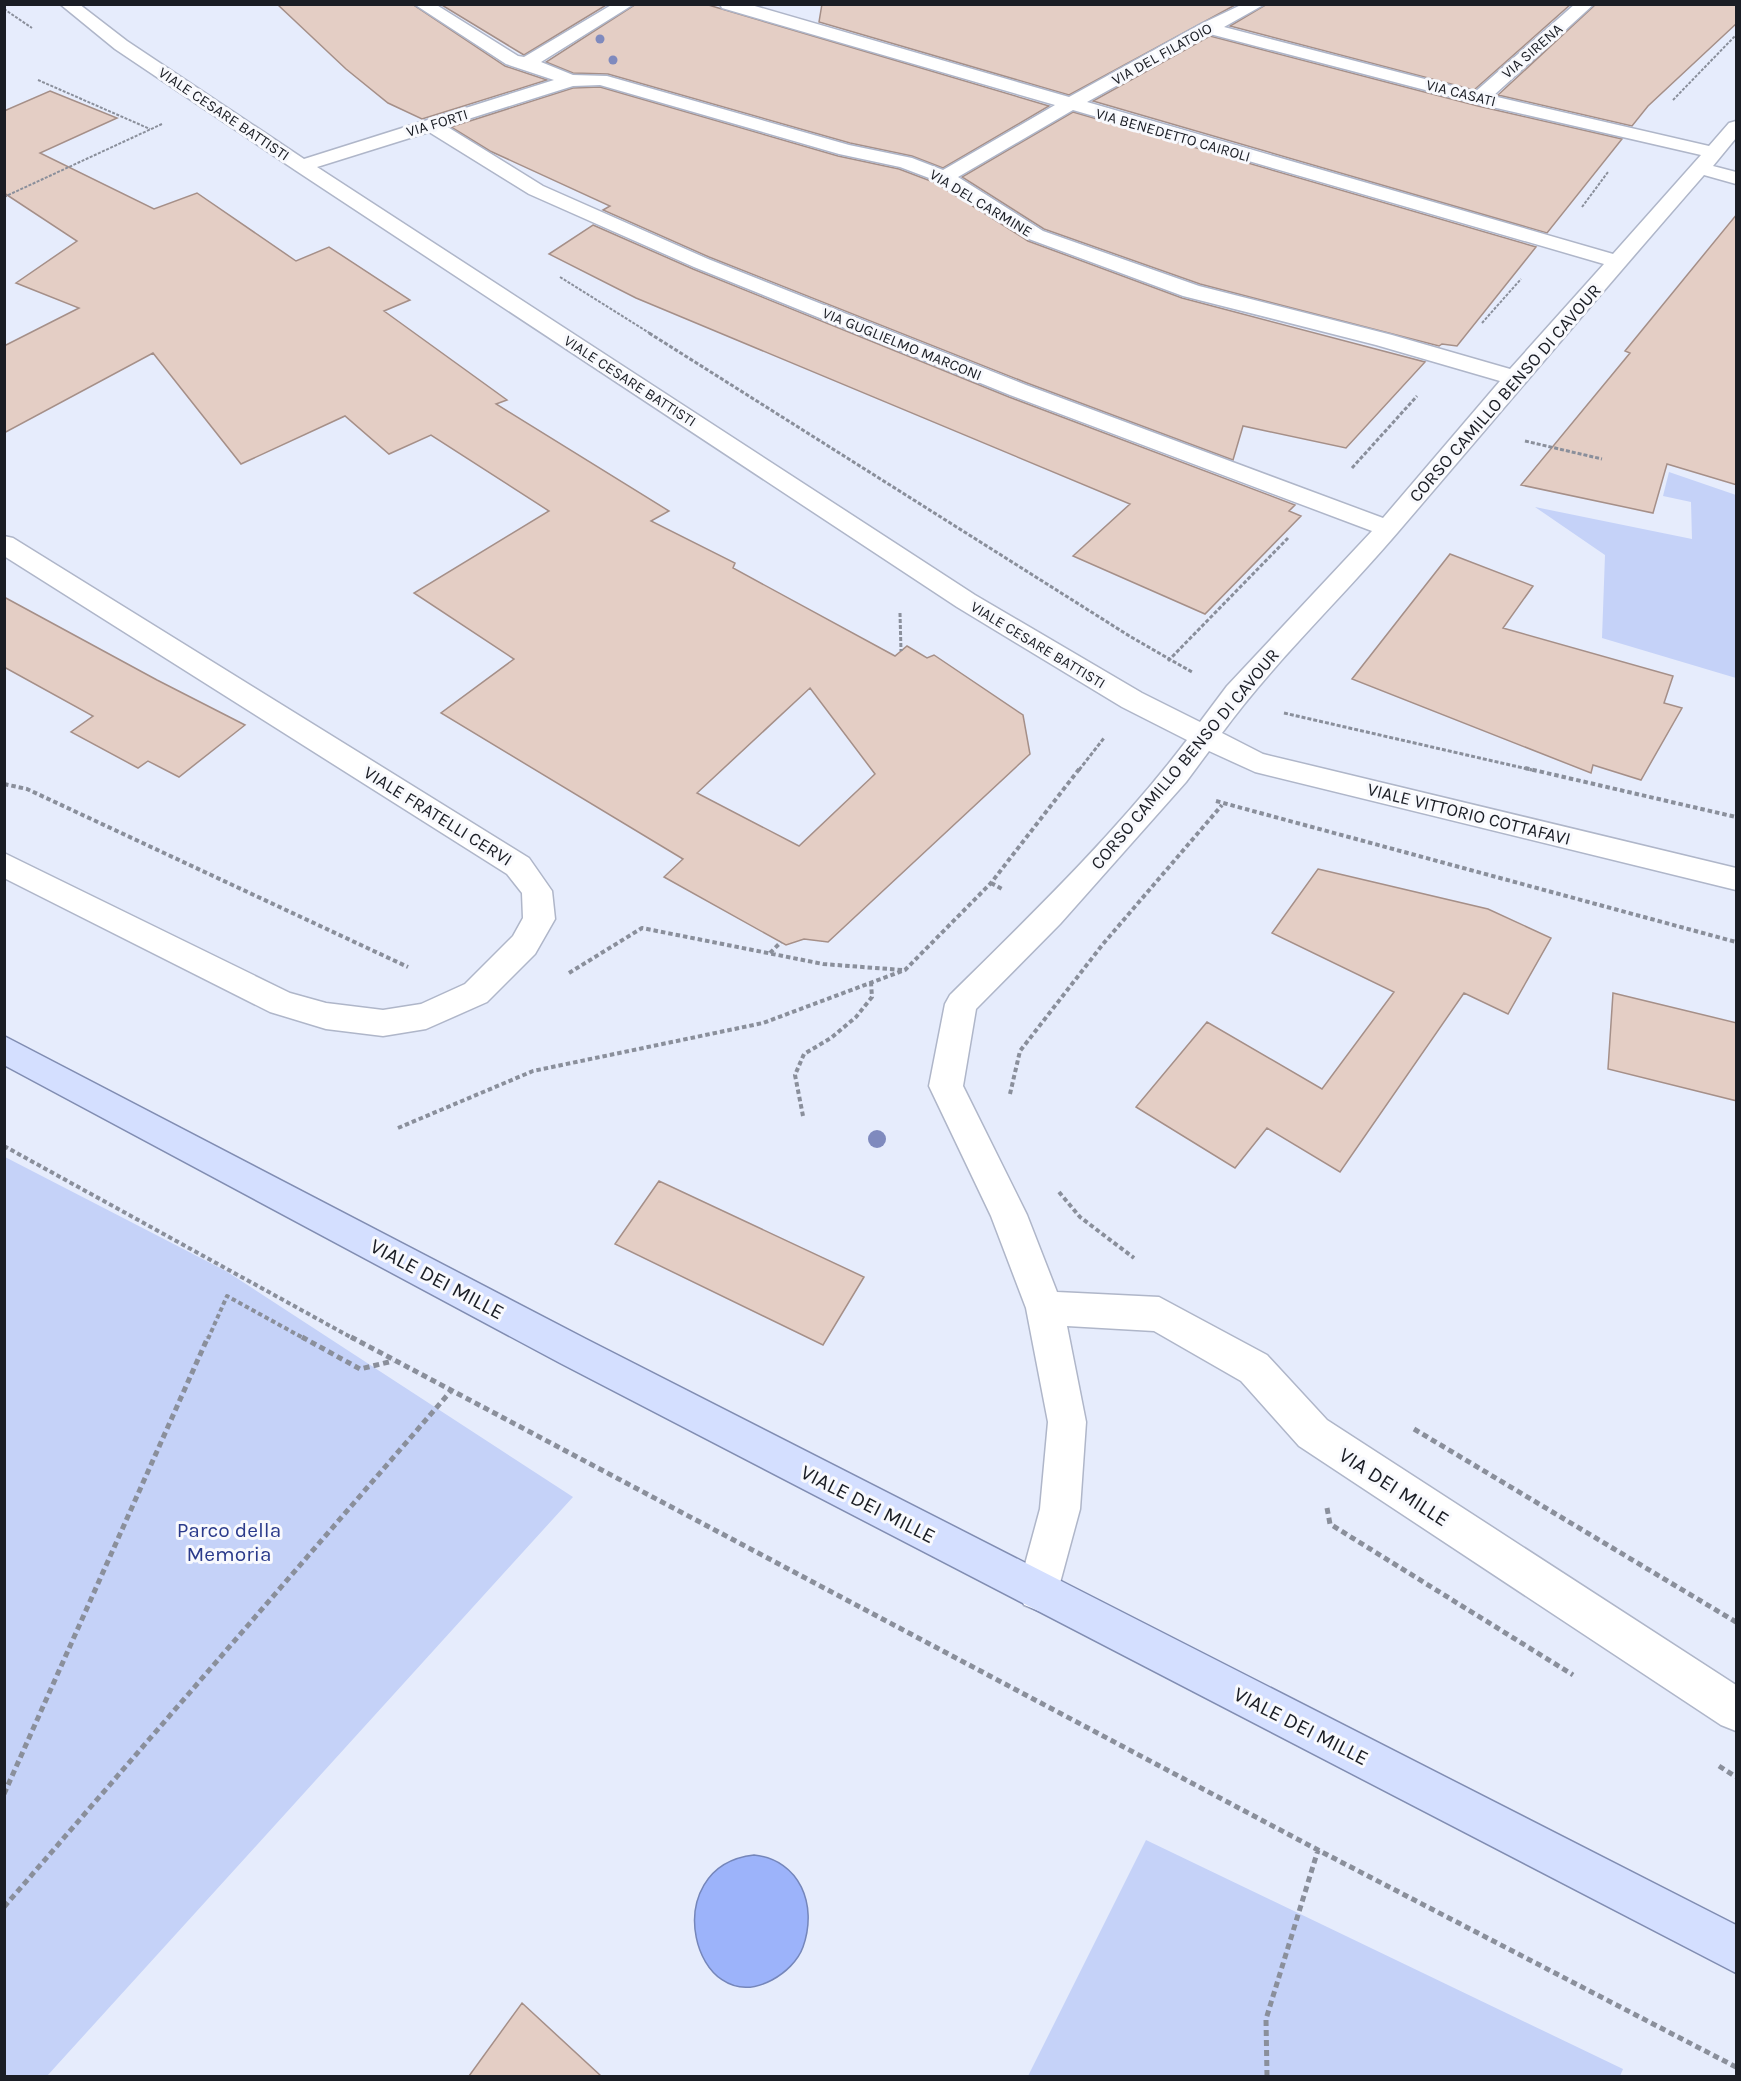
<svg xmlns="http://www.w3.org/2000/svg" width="1741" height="2081" viewBox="0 0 1741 2081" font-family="Karla,sans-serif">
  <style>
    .green { fill: #c5d2f8 }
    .water { fill: #9cb3fa; stroke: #7586ba; stroke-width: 1.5 }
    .building { fill: #e4cec5; stroke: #a58f88; stroke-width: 1.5; fill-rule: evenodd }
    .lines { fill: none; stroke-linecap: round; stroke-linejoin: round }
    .minor-casing { stroke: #afb6c9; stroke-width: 3 }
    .major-casing { stroke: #818db2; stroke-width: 3 }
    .path-far3 { stroke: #8a8f9b; stroke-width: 2; stroke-dasharray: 3 1.5; stroke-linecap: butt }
    .path-far2 { stroke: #8a8f9b; stroke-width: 3; stroke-dasharray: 4 2; stroke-linecap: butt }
    .path-far1 { stroke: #8a8f9b; stroke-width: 4; stroke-dasharray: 4.5 3; stroke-linecap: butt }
    .path { stroke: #8a8f9b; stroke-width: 5; stroke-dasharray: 6 4; stroke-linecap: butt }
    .minor { fill: #fff; fill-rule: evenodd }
    .major { fill: #d4dfff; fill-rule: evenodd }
    .tree { fill: #7f8abe }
    .labels { text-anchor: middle; stroke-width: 6; stroke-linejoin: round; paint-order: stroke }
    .far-street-label { font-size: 15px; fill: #1a1d24; stroke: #f8f9fd }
    .street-label { font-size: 18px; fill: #1a1d24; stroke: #f8f9fd }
    .near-street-label { font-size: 21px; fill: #1a1d24; stroke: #f8f9fd }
    .near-park-label { font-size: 21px; fill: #2a3a8b; stroke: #f8f9fd }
  </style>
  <rect width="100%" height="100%" fill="#e6ecfc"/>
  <!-- green -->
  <path class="green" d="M1669 472 1736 495V678L1602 638 1605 555 1535 507 1692 539 1691 502 1663 496Z
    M5 1157 226 1271 573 1497 47 2076H4Z
    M1146 1840 1623 2069 1620 2076H1028Z"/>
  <!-- water -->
  <path class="water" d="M754 1855C800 1860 818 1905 803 1947 798 1961 785 1973 772 1980 693 2022 655 1866 754 1855Z"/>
  <!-- building -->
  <path class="building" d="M277 4H412L505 66 547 80 422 119 388 103 346 69Z
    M440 4H608L524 55Z
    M636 4H705L1049 106 943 168 912 156 850 143 608 74 573 73 546 62Z
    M822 4H1237L1069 95 819 22Z
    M1267 4H1571L1474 90 1230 26Z
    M1596 4H1737V23L1648 106 1632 126 1498 95Z
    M1210 36 1478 106 1622 139 1547 233 1093 101Z
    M600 87 838 156 899 169 936 183 1028 241 1182 298 1425 362 1346 448 1243 426 1233 460 1027 383 709 257 603 210 610 206 490 151 451 127 573 88Z
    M50 91 117 118 40 153 154 209 197 193 296 261 329 247 410 300 384 311 507 400 496 404 669 511 651 521 735 563 733 568 895 656 907 646 927 658 934 655 1023 715 1030 754 828 942 804 939 786 945 664 877 683 859 441 713 514 659 414 593 549 511 431 435 389 454 345 416 241 464 153 353 4 433V346L79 308 16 283 77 241 4 193V111ZM810 688 875 774 799 846 697 793Z
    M1073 112 1536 247 1457 346 1442 344 1439 346 1200 284 1044 229 962 177Z
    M1737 214V485L1667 464 1653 513 1521 485 1630 353 1625 351Z
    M593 225 693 269 1009 397 1295 505 1289 511 1301 516 1205 614 1073 556 1130 504 636 298 549 254Z
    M1450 554 1533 586 1503 628 1673 676 1664 703 1682 708 1641 780 1593 765 1591 773 1352 679Z
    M4 597 157 680 245 725 179 777 148 761 138 768 71 732 93 716 4 667Z
    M1318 869 1488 909 1551 938 1508 1014 1464 993 1340 1172 1267 1128 1235 1168 1136 1107 1207 1022 1322 1089 1394 992 1272 933Z
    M1613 993 1737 1023V1101L1608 1069Z
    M659 1181 864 1277 823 1345 615 1244Z
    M522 2003 601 2076H469Z"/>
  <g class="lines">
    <defs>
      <path id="minor" d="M60 4H79L127 41 304 159 554 80 506 64 414 4H435L518 56 524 57 613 4H634L541 62 573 75 607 76 849 145 912 158 943 170 1055 105 722 8 720 4H748L1069 97 1201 24 1243 4H1265L1224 27 1475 92 1575 4H1594L1493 96 1709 146 1729 123 1736 121V138L1713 166 1736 172V184L1704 175C1601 293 1500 413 1398 532 1340 600 1275 661 1222 733L1263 754 1736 868V890L1255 772 1209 751 1186 782 1060 924 976 1009 963 1086 1027 1215 1057 1292 1159 1297 1267 1355 1327 1420 1736 1685V1731L1721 1725 1299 1446 1241 1381 1154 1331 1067 1326 1086 1422 1080 1509 1054 1605 1039 1611 1024 1605 1018 1590 1040 1509 1048 1422 1026 1308 991 1216 929 1086 945 1004 950 995C1032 914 1117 832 1187 740L1122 707 957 607 295 170 115 49ZM1210 34 1479 104 1701 155 1613 254 1087 102ZM600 85 839 154 900 167 937 181 1029 239 1183 296 1376 345 1500 381 1383 518 1026 385 708 259 543 186 446 126 573 86ZM1073 110 1604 264 1510 369 1392 335 1199 286 1043 231 958 177ZM429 132 529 194 694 267 1010 395 1372 531 1227 686 1200 722 1142 693 975 595 317 167Z
        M4 536 13 538 529 858 552 891 555 919 535 954 487 1002 426 1029 383 1036 326 1029 270 1012 4 878V853L290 993 326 1003 383 1010 421 1004 465 984 513 936 523 918 522 893 507 874 4 556Z"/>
      <path id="major" d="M4 1036 586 1339 1736 1925V1973L560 1363 4 1065Z"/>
    </defs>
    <!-- minor casing -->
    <use href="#minor" class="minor-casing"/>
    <!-- major casing -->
    <use href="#major" class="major-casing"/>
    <!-- path-far3 -->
    <path class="path-far3" d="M4 9 32 28
      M38 80 150 129
      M1673 100 1736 35
      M4 197 162 124
      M1582 207 1608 172
      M560 277 651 334
      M1482 323 1521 279"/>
    <!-- path-far2 -->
    <path class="path-far2" d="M649 333 1131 637 1192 672
      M1525 441 1602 459
      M1352 468 1417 396
      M900 613 901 651
      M1168 661 1288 538
      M1284 713 1532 770
      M1079 770 1104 738"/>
    <!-- path-far1 -->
    <path class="path-far1" d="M1525 768 1736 817
      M4 784 27 789 408 967
      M1216 801 1736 942
      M991 883 1004 890
      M770 953 781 942
      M569 973 642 928 823 964 902 970
      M1010 1094 1020 1051 1103 944 1222 805
      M803 1116 795 1075 804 1054 831 1038 856 1017 872 997 871 983
      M398 1128 533 1071 763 1023 905 970 991 883 1080 768
      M4 1146 354 1339
      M1059 1192 1080 1217 1134 1258
      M208 1339 227 1296 305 1339"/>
    <!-- path -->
    <path class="path" d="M302 1337 360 1369 393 1361
      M351 1337 1318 1850 1736 2067
      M1414 1429 1736 1622
      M1327 1508 1330 1524 1573 1675
      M1719 1766 1736 1777
      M4 1794 208 1337
      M4 1907 450 1392
      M1267 2076 1266 2019 1318 1850"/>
    <!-- minor -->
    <use href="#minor" class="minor"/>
    <!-- major -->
    <use href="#major" class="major"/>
  </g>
  <!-- trees -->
  <g class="tree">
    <circle cx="600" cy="39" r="4.5"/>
    <circle cx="613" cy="60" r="4.5"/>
    <circle cx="877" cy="1139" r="9"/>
  </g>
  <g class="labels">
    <!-- far-street labels -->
    <g class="far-street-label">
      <text transform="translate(1532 51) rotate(-41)" y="5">VIA SIRENA</text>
      <text transform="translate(1162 54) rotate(-29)" y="5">VIA DEL FILATOIO</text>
      <text transform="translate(1461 93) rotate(14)" y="5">VIA CASATI</text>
      <text transform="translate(224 114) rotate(34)" y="5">VIALE CESARE BATTISTI</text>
      <text transform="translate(437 123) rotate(-17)" y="5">VIA FORTI</text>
      <text transform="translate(1173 135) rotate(16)" y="5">VIA BENEDETTO CAIROLI</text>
      <text transform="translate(981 203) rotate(31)" y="5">VIA DEL CARMINE</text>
      <text transform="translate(902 344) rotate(22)" y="5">VIA GUGLIELMO MARCONI</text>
      <text transform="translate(630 381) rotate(33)" y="5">VIALE CESARE BATTISTI</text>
      <text transform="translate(1038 645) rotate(31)" y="5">VIALE CESARE BATTISTI</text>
    </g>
    <!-- street labels -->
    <g class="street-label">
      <text transform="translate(1505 393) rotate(-49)" y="6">CORSO CAMILLO BENSO DI CAVOUR</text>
      <text transform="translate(1185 759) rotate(-50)" y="6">CORSO CAMILLO BENSO DI CAVOUR</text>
      <text transform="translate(1469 814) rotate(14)" y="6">VIALE VITTORIO COTTAFAVI</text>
      <text transform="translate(438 816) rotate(32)" y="6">VIALE FRATELLI CERVI</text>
    </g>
    <!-- near-street labels -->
    <g class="near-street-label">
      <text transform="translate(437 1279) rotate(28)" y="7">VIALE DEI MILLE</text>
      <text transform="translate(1394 1487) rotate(33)" y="7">VIA DEI MILLE</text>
      <text transform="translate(868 1504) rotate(27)" y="7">VIALE DEI MILLE</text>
      <text transform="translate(1301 1726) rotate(27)" y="7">VIALE DEI MILLE</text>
    </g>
    <!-- near-park labels -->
    <g class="near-park-label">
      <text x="229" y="1537">Parco della<tspan x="229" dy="24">Memoria</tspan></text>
    </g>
  </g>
  <!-- border -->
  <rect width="1741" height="2081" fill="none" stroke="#1a1d24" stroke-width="12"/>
</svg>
